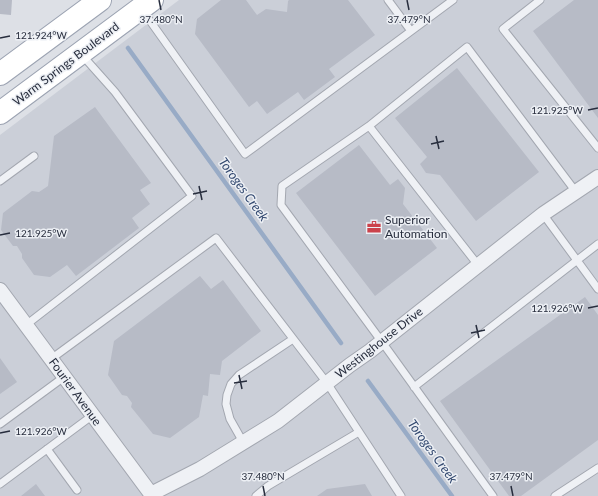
<svg xmlns="http://www.w3.org/2000/svg" width="598" height="496" viewBox="0 0 598 496" font-family="Lato,sans-serif">
  <style>
    .built { fill: #cbcfd8 }
    .lines { fill: none; stroke-linecap: round; stroke-linejoin: round }
    .stream { stroke: #98abc6; stroke-width: 4.5 }
    .building { fill: #b7bbc6 }
    .service-casing { stroke: #a3a7b0; stroke-width: 9 }
    .minor-casing { stroke: #a3a7b0; stroke-width: 16 }
    .primary-casing { stroke: #9ca3b2; stroke-width: 24 }
    .service { stroke: #eff1f5; stroke-width: 7 }
    .minor { stroke: #eff1f5; stroke-width: 14 }
    .primary { stroke: #fff; stroke-width: 22 }
    .ticks { fill: none; stroke: #272d3d; stroke-width: 1.5 }
    .labels { text-anchor: middle; stroke-width: 3; stroke-linejoin: round; paint-order: stroke }
    .street-label { font-size: 12px; fill: #272d3d; stroke: #eceff4 }
    .poi-label { font-size: 12px; fill: #272d3d; stroke: #eceff4; text-anchor: start }
    .water-label { font-size: 13px; font-style: italic; fill: #32486f; stroke: #eceff4 }
    .ticks-label { font-size: 10px; text-anchor: middle; fill: #272d3d; stroke: #eceff4; stroke-width: 3; stroke-linejoin: round; paint-order: stroke }
  </style>
  <rect width="100%" height="100%" fill="#dde0e6"/>
  <!-- built -->
  <path class="built" d="M179 0H598V496H0V135Z"/>
  <g class="lines">
    <!-- stream -->
    <path class="stream" d="M128 48 341 343
      M368 381 452 496"/>
  </g>
  <!-- building -->
  <path class="building" d="M0 0H12L11 15 0 14Z
    M221 0H246L257 15 266 9 287 12 288 1 289 0H348L375 35 329 69 335 77 304 100 298 92 267 114 257 101 249 107 195 34 197 19Z
    M574 0H598V118L533 31Z
    M457 68 539 172 476 221 440 175 426 173 420 164 427 157 395 118Z
    M95 107 151 183 140 190 150 204 132 218 139 228 76 276 67 265 50 277 34 275 22 258V254L17 246H13L1 230 3 213 32 191 39 192 48 186 54 136Z
    M359 145 390 185 398 179 405 188 403 204 437 248 375 296 296 193Z
    M200 276 211 289 223 280 261 331 222 361 220 375 210 374 208 396 203 395 199 417 170 438 153 434 131 407 132 403 127 396 122 395 108 375 114 341Z
    M585 297 598 315V440L521 496H509L440 401Z
    M0 358 17 382 0 394Z
    M36 484 45 496H21Z
    M365 484 372 496H317L327 489Z"/>
  <g class="lines">
    <defs>
      <path id="service" d="M388 0 411 31
        M540 0 503 29 598 148
        M143 11 245 154 453 0
        M369 126 467 47 576 192
        M0 181 34 156
        M543 214 598 289
        M478 265 369 126 282 186 281 205 382 342 493 496
        M26 325 192 196 115 92 82 55
        M51 359 216 238 327 383 401 496
        M414 387 598 244
        M0 424 64 377
        M243 442 230 419 226 404 227 395 231 384 239 375 293 339
        M47 449 77 490
        M0 484 93 415
        M256 496 268 486 359 432
        M555 496 598 468"/>
      <path id="minor" d="M0 290 151 494 200 469 278 421 350 365 370 351 543 214 598 177"/>
      <path id="primary" d="M0 74 100 0
        M0 113 152 0"/>
    </defs>
    <!-- service casing -->
    <use href="#service" class="service-casing"/>
    <!-- minor casing -->
    <use href="#minor" class="minor-casing"/>
    <!-- primary casing -->
    <use href="#primary" class="primary-casing"/>
    <!-- service -->
    <use href="#service" class="service"/>
    <!-- minor -->
    <use href="#minor" class="minor"/>
    <!-- primary -->
    <use href="#primary" class="primary"/>
  </g>
  <!-- ticks -->
  <path class="ticks" d="M159 0 161 10M407 0 409 10M0 38 10 36M588 110 598 108M436 136 439 149M431 144 444 141M199 186 202 200M193 194 207 191M0 235 10 233M588 308 598 306M476 325 479 338M471 333 485 330M239 375 242 389M234 383 247 381M0 433 10 431M263 486 265 496M511 486 513 496"/>
  <!-- icons -->
  <defs>
    <symbol id="office-bare" viewBox="-9 -9 18 18"><path d="M-6-3h4V-5.5h4V-3h4V5H-6ZM-1-4.5V-3h2v-1.5ZM-6 0V1H6V0Z" fill="#cb424b" stroke="#eceff4" stroke-width="2.5" paint-order="stroke"/></symbol>
  </defs>
  <g fill-rule="evenodd">
    <use href="#office-bare" x="364" y="217" width="20" height="20"/>
  </g>
  <g class="labels">
    <!-- street labels -->
    <g class="street-label">
      <text transform="translate(66 64) rotate(-37)" y="4">Warm Springs Boulevard</text>
      <text transform="translate(379 343) rotate(-38)" y="4">Westinghouse Drive</text>
      <text transform="translate(75 392) rotate(54)" y="4">Fourier Avenue</text>
    </g>
    <!-- poi labels -->
    <g class="poi-label">
      <text x="385" y="224">Superior<tspan x="385" dy="14">Automation</tspan></text>
    </g>
    <!-- water labels -->
    <g class="water-label">
      <text transform="translate(244 189) rotate(54)" y="5">Toroges Creek</text>
      <text transform="translate(433 451) rotate(54)" y="5">Toroges Creek</text>
    </g>
  </g>
  <g class="ticks-label">
    <text x="161" y="23">37.480°N</text>
    <text x="409" y="23">37.479°N</text>
    <text x="41" y="39">121.924°W</text>
    <text x="557" y="114">121.925°W</text>
    <text x="41" y="237">121.925°W</text>
    <text x="557" y="312">121.926°W</text>
    <text x="41" y="435">121.926°W</text>
    <text x="263" y="480">37.480°N</text>
    <text x="511" y="480">37.479°N</text>
  </g>
</svg>
